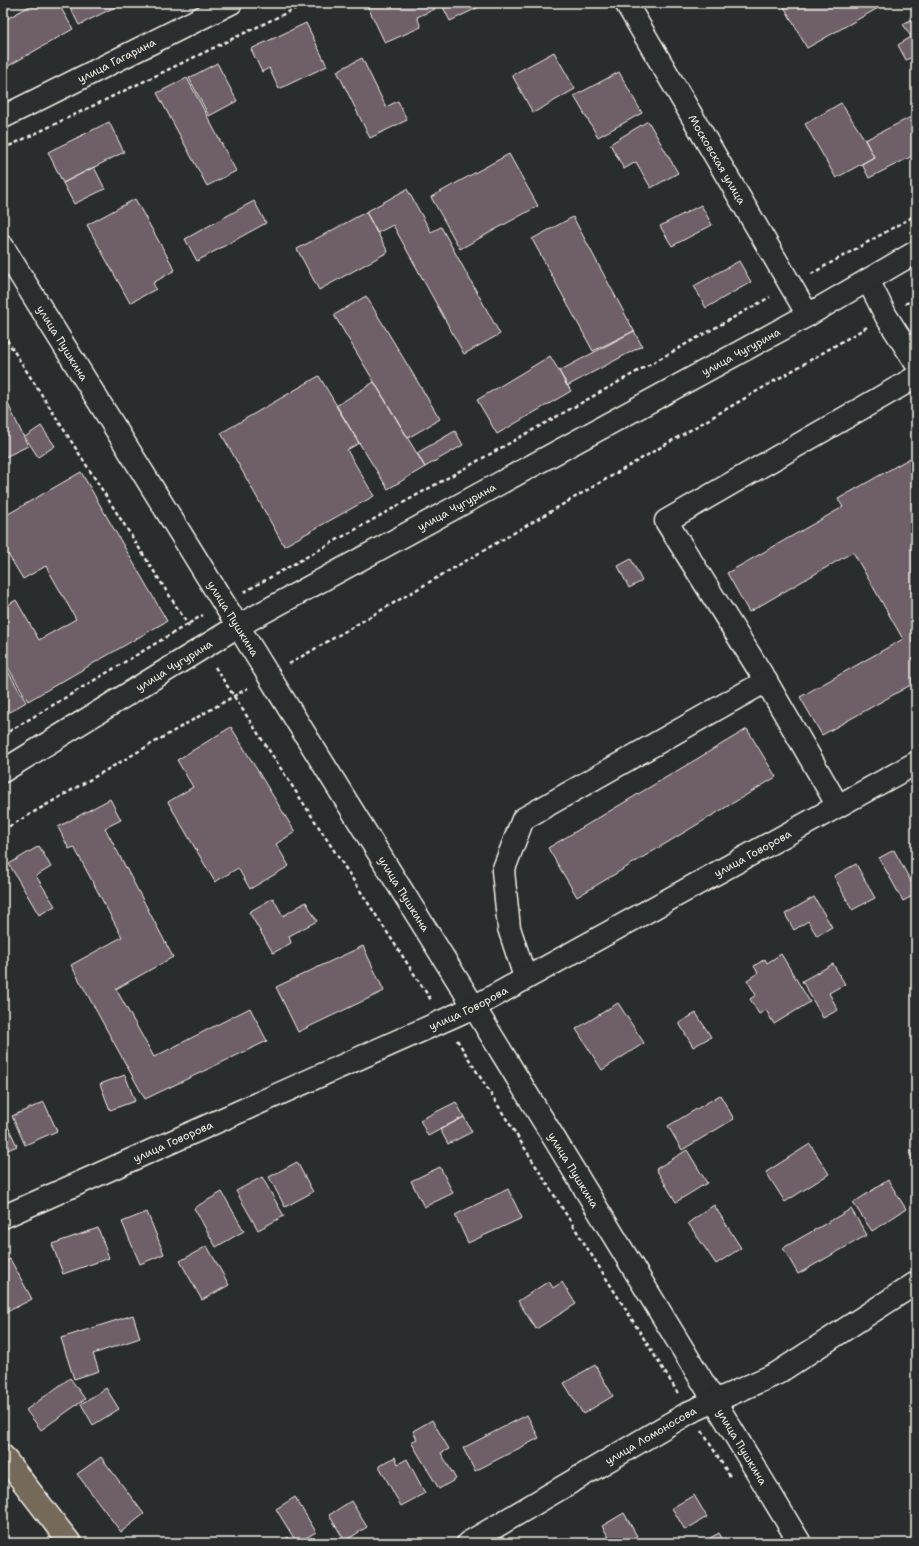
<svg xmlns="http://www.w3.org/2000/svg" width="919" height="1546" viewBox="0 0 919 1546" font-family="'Shantell Sans',sans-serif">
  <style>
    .building { fill: #6e5e69; stroke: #f4f1e8 }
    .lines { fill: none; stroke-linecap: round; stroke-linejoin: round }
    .minor-casing { stroke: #f4f1e8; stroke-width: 25 }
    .major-casing { stroke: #f4f1e8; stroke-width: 25 }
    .path { stroke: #f4f1e8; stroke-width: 2.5; stroke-dasharray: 4 3; stroke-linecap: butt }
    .minor { stroke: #2a2d2e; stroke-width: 22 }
    .major { stroke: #746a5a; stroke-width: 22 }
    .labels { text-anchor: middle; stroke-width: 3.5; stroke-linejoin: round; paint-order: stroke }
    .street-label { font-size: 11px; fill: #f4f1e8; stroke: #2a2d2e }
  </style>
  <rect width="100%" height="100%" fill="#2a2d2e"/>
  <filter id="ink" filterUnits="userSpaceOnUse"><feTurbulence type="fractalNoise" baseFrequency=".025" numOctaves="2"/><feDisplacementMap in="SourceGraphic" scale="8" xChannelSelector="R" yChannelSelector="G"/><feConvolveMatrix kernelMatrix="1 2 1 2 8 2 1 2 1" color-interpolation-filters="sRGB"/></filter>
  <g filter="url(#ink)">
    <!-- building -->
    <path class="building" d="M35 3H58L73 29 3 69V21Z
      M68 3H123L79 25Z
      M366 3H433L435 9 417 17 421 27 385 43Z
      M441 3H477L479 7 450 21Z
      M782 3H887L807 48Z
      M916 17V55L906 60 898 45 911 37 903 24Z
      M306 23 327 66 279 89 269 68 262 72 251 49Z
      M554 52 575 89 533 113 512 75Z
      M362 58 386 107 398 101 407 120 370 138 337 71Z
      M217 63 237 101 209 116 189 78Z
      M619 72 642 113 598 137 574 96Z
      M187 78 236 171 207 186 157 93Z
      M841 103 865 140 874 157 836 178 805 124Z
      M911 117 916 127V154L869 178 862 164 874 157 865 140Z
      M648 121 678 173 651 188 636 162 624 169 610 144Z
      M109 122 124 152 63 183 48 152Z
      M509 154 538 206 460 249 431 197Z
      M94 167 105 189 74 204 63 183Z
      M407 189 431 232 441 227 500 334 464 354 393 225 377 233 366 212Z
      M135 199 175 270 153 283 156 289 130 303 87 225Z
      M254 201 266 223 197 261 185 239Z
      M701 205 712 225 672 246 660 226Z
      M366 212 388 252 319 290 297 249Z
      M573 217 634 331 593 351 532 239Z
      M739 261 751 282 706 308 694 286Z
      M366 296 440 419 408 438 334 315Z
      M634 331 642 346 567 386 559 371Z
      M550 356 571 391 497 434 477 400Z
      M319 376 359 443 347 450 374 496 284 546 221 433Z
      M374 382 425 467 388 489 336 406Z
      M7 402 28 446 3 458V404Z
      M41 426 55 446 38 457 25 437Z
      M455 431 463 445 425 467 417 453Z
      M912 457 916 464V682L822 735 800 697 903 639 853 552 749 612 727 573 843 507 838 499Z
      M81 472 167 621 28 701 3 659V608L16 600 39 640 76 619 46 566 23 579 3 546V517Z
      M631 559 642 581 629 588 618 566Z
      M3 663 26 702 3 716Z
      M231 727 295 832 276 844 289 866 250 889 238 868 215 882 168 802 193 787 177 760Z
      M747 729 776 777 577 897 548 848Z
      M110 799 121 820 105 828 173 957 116 989 154 1057 250 1008 267 1041 145 1099 71 965 122 937 74 847 69 849 58 827Z
      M39 846 51 867 36 876 55 906 39 915 9 864Z
      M894 850 916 891V894L903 901 879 858Z
      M856 864 875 898 852 910 834 876Z
      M814 897 832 927 817 936 808 921 794 930 785 914Z
      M273 898 283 916 306 902 317 921 289 936 291 943 273 953 249 912Z
      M363 946 384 991 298 1032 276 987Z
      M781 954 810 1002 774 1024 766 1010 759 1014 750 999 756 995 747 980 758 973 754 966 765 959 767 963Z
      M833 964 845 984 829 993 838 1010 823 1018 802 981Z
      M618 1003 644 1043 602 1070 576 1029Z
      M696 1013 711 1037 693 1047 679 1023Z
      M125 1075 135 1101 110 1110 100 1084Z
      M720 1095 734 1119 682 1150 668 1126Z
      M44 1102 57 1131 25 1145 12 1116Z
      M456 1102 464 1117 428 1136 420 1120Z
      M464 1117 472 1132 448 1144 440 1129Z
      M5 1120 17 1146 3 1152V1121Z
      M810 1144 829 1174 785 1202 766 1172Z
      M916 1149V1165L909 1153Z
      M687 1150 707 1183 676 1202 656 1169Z
      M297 1162 313 1192 285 1207 269 1177Z
      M440 1167 453 1193 424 1207 411 1181Z
      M262 1177 284 1216 258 1230 236 1191Z
      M888 1180 906 1209 872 1231 853 1203Z
      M508 1189 522 1218 468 1243 455 1215Z
      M222 1192 244 1231 216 1247 194 1208Z
      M714 1205 741 1248 716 1264 688 1223Z
      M851 1209 867 1235 798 1274 783 1248Z
      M147 1212 164 1254 140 1264 122 1222Z
      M98 1228 109 1258 63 1274 52 1244Z
      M207 1246 229 1285 202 1300 180 1261Z
      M10 1259 32 1299 3 1314V1263Z
      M549 1281 553 1288 562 1282 576 1304 536 1329 518 1301Z
      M133 1315 140 1338 93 1354 99 1371 74 1379 61 1338Z
      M595 1365 613 1396 583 1414 564 1383Z
      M70 1378 85 1399 41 1430 26 1410Z
      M106 1388 119 1409 93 1425 81 1404Z
      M527 1415 539 1438 475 1471 463 1448Z
      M432 1420 449 1449 441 1453 456 1479 439 1489 411 1442 417 1439 413 1431Z
      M101 1457 144 1514 121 1532 77 1474Z
      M395 1457 398 1464 407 1459 425 1493 401 1506 379 1466Z
      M694 1495 707 1517 685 1530 672 1508Z
      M295 1497 316 1532 297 1543 276 1509Z
      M351 1501 367 1527 345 1541 329 1515Z
      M624 1513 637 1536 625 1543H612L602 1526Z
      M719 1533 725 1543H701Z
      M288 1537 292 1543H280Z"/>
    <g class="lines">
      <defs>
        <g id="minor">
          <path id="s1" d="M626 3 808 315"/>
          <path id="s2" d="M3 117 231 3"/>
          <path id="s3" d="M3 247 474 1007 715 1402 800 1543"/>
          <path d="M868 280 886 316 916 363"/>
          <path id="s4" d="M3 771 238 626 808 315 916 252"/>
          <path d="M838 806 766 681 666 521 916 377"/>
          <path d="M525 977 509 928 503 871 523 819 766 681"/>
          <path id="s5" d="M3 1217 474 1007 916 763"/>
          <path id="s6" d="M468 1543 690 1412 776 1374 916 1283"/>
        </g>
        <path id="major" d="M3 1456 70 1543"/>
      </defs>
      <!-- minor casing -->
      <use href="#minor" class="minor-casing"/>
      <!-- major casing -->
      <use href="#major" class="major-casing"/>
      <!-- path -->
      <path class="path" d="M3 149 307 3
        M811 274 916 215
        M905 304 916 298
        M3 334 190 628
        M244 592 770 297
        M289 664 867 327
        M215 667 431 1000
        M3 735 203 615
        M3 830 248 688
        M457 1040 678 1393
        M702 1431 731 1478"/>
      <!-- minor -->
      <use href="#minor" class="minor"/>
      <!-- major -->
      <use href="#major" class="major"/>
    </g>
  </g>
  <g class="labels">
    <!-- street labels -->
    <g class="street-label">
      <text dy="4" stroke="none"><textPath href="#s2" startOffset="127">улица Гагарина</textPath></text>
      <text dy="4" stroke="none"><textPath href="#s1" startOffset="181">Московская улица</textPath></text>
      <text dy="4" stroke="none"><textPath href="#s3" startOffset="113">улица Пушкина</textPath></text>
      <text dy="4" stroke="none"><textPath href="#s4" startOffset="849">улица Чугурина</textPath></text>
      <text dy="4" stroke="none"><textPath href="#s4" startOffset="525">улица Чугурина</textPath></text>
      <text dy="4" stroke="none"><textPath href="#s3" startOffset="437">улица Пушкина</textPath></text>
      <text dy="4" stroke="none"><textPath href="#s4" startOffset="201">улица Чугурина</textPath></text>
      <text dy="4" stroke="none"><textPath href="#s5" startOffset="834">улица Говорова</textPath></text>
      <text dy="4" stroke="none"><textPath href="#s3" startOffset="761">улица Пушкина</textPath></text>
      <text dy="4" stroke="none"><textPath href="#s5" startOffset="510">улица Говорова</textPath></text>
      <text dy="4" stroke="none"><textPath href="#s5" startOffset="186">улица Говорова</textPath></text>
      <text dy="4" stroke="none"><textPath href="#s3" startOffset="1085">улица Пушкина</textPath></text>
      <text dy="4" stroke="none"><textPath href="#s6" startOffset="212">улица Ломоносова</textPath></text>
      <text dy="4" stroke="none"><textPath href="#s3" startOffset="1409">улица Пушкина</textPath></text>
    </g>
  </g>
  <!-- margin -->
  <rect width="919" height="1546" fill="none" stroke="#2a2d2e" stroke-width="16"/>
  <rect x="8" y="8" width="903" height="1530" fill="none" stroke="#f4f1e8" stroke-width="1.5" filter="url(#ink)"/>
</svg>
